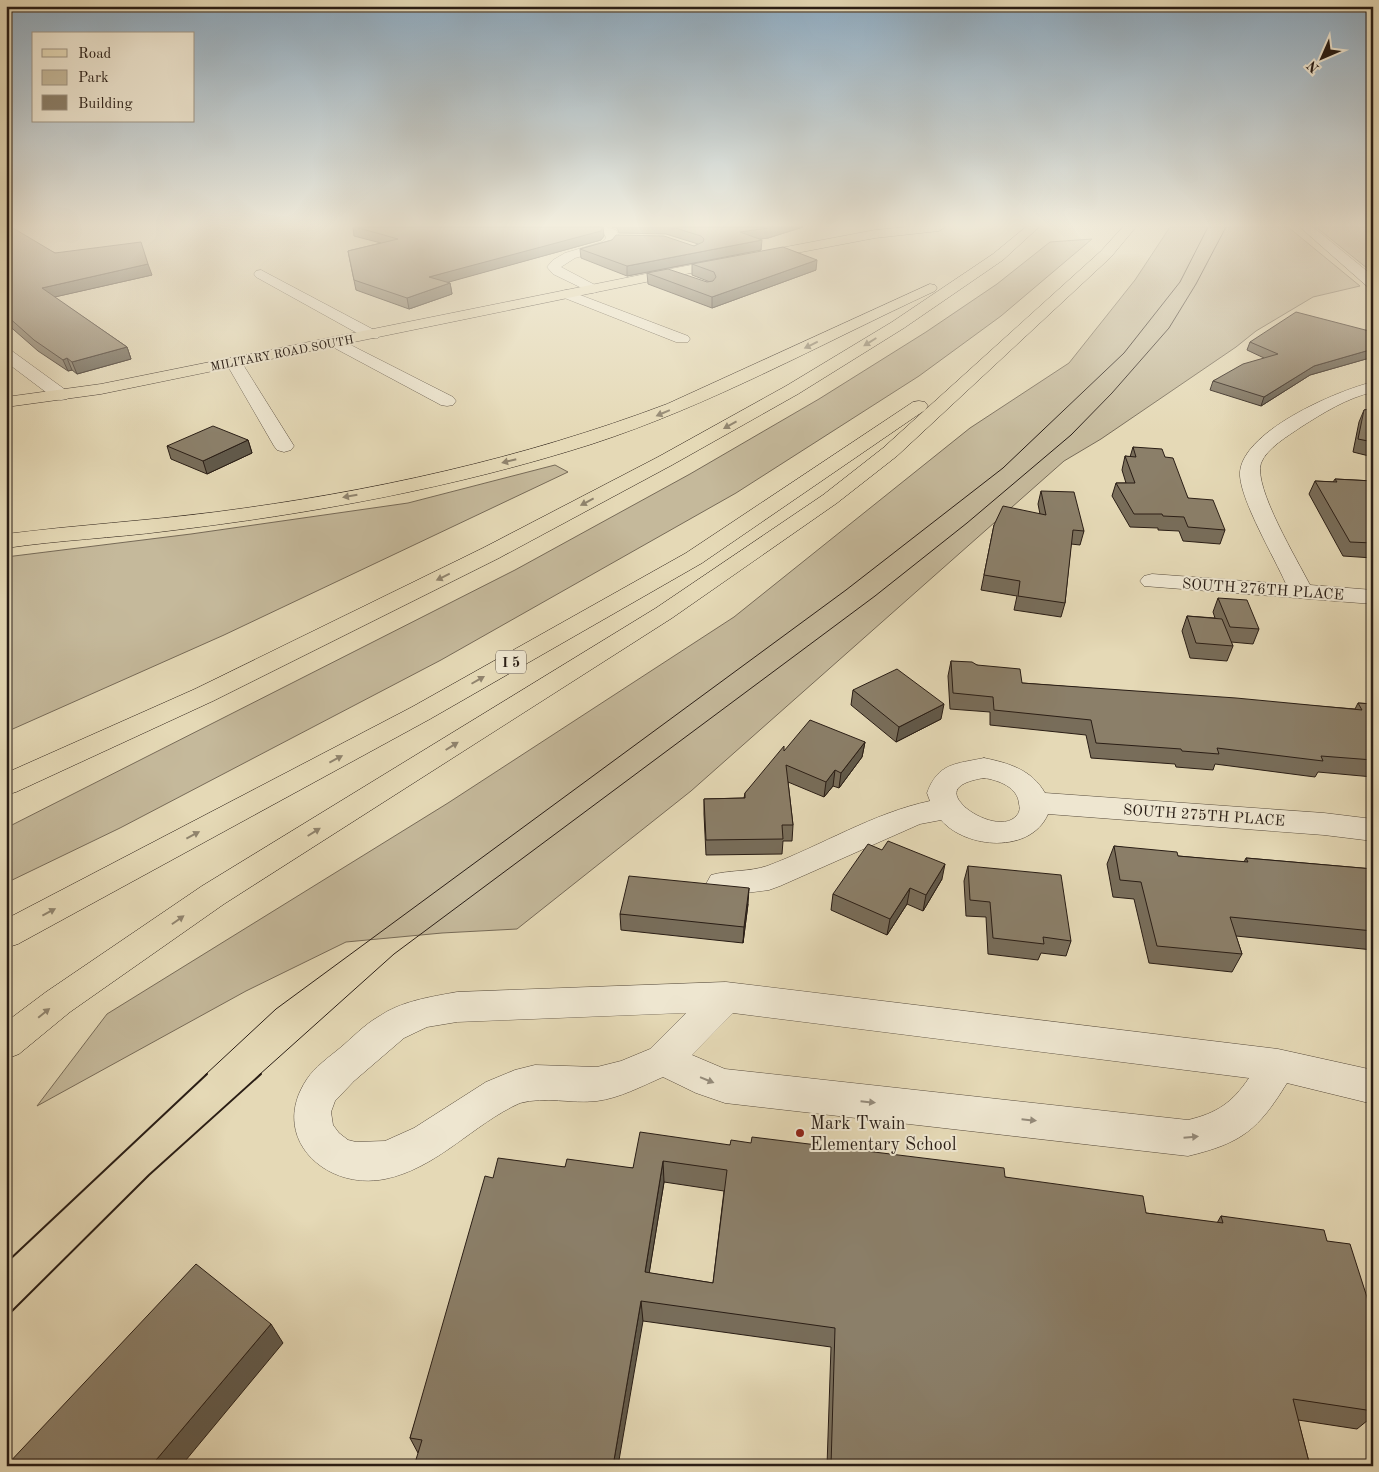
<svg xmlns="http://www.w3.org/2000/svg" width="1379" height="1472" viewBox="0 0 1379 1472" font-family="'Old Standard TT',serif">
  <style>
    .green { fill: #c5b99b; stroke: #776b58 }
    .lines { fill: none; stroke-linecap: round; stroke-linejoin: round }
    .minor-casing { stroke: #584c3d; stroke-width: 1 }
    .major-casing { stroke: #291d15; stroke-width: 1 }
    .highway-casing { stroke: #291d15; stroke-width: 1 }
    .minor { fill: #eee6d0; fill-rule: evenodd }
    .major { fill: #e5d9b6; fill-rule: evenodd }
    .highway { fill: #e5d9b6; fill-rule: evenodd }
    .tram-far1 { stroke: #291d15; stroke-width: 1 }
    .tram { stroke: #291d15; stroke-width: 2 }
    .wall { fill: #786d5a; stroke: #291d15; fill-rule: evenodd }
    .shaded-wall { fill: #61594a; stroke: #291d15 }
    .building { fill: #8b7f69; stroke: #291d15; fill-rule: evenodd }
    .oneway { fill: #90846e }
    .oneway2 { fill: #958c7c }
    .poi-dot { fill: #8f2418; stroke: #eee6d0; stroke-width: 2 }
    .labels { text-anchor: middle; stroke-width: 4; stroke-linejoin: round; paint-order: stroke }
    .far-street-label { font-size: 12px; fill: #291d15; stroke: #eee6d0 }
    .shield { fill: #eee6d0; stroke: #64594d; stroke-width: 1 }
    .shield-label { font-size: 14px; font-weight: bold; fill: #291d15 }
    .street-label { font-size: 15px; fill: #291d15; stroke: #eee6d0 }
    .near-poi-label { font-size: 18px; fill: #291d15; stroke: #eee6d0; text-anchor: start }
  </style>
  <rect width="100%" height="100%" fill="#e5d9b6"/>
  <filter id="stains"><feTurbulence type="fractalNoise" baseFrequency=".004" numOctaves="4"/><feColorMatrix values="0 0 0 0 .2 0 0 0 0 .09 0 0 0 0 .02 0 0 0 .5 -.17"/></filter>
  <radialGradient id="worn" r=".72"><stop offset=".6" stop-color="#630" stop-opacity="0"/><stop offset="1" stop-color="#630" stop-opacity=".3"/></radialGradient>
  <!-- green -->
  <path class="green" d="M1170 227H1288L1360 286 1313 297 1256 331 1236 347 1101 439 1064 461 691 791 517 929 442 933 346 942 246 991 37 1106 107 1014 448 803 734 617 970 428 1069 363 1135 280Z
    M1316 227H1373V273Z
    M1092 239 1001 316 919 376 736 493 441 660 120 828 6 883V828L515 570 690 474 819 399 926 332 997 284 1050 242Z
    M555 465 568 472 224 635 6 732V557L191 534 408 503Z"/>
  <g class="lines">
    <defs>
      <path id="minor" d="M589 227H606L616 230 620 238 612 248 575 258 561 267 597 286 599 289 597 292 592 293 553 274 547 267 553 260 565 253 602 242 606 238 605 235 590 230Z
        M1300 227H1313L1373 276V288L1368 287Z
        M261 270 378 332 380 335 378 338H366L256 277 254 274 256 271Z
        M567 290 688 336 690 339 688 342H676L562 297 560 294 562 291Z
        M335 337 453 397 456 401 453 405 447 406 441 405 329 345 327 342 329 339Z
        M6 349 12 351 67 391 70 395 67 399 61 400 55 399 6 362Z
        M234 358 240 359 242 363 294 446 291 450 284 452 277 450 274 446 226 363 228 359Z
        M1373 382V392C1347 398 1323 413 1301 427 1288 436 1267 448 1261 463 1253 487 1298 561 1310 585L1373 590V604L1144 586 1140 581 1144 576 1152 574 1286 584C1274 557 1242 503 1240 476 1237 433 1338 390 1373 382Z
        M984 758C1009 763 1032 770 1045 793L1324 813 1373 819V841L1324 835 1048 814C1031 854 966 849 941 820L920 824 780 886 769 890 722 896 711 893 706 884 711 875C729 870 749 872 767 866 821 846 873 813 930 801L927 793C938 763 955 764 984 758ZM984 778C998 780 1018 787 1019 804 1020 807 1020 812 1017 815 1005 831 972 816 962 804 945 786 971 780 984 778Z
        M726 982 1278 1049 1373 1070V1104L1287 1083C1258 1130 1242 1143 1188 1156L725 1103 696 1093 663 1077C642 1086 620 1098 597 1101 571 1104 546 1096 520 1103 473 1124 438 1168 385 1179 325 1191 268 1137 307 1079 315 1067 329 1057 340 1048 352 1038 364 1025 378 1017 401 1001 430 997 457 992ZM686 1013 650 1049 621 1061 597 1067 535 1065 515 1070 486 1082 414 1128 385 1141 356 1142 348 1140 339 1133 333 1125 331 1112 335 1101 354 1081 404 1038 427 1027 457 1022ZM733 1013 1249 1078C1232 1103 1217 1113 1188 1120L725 1069 692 1055Z"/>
      <path id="major" d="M907 227H945L939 231 875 238 670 277 101 394 6 407V397L101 384 670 269 875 230Z"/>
      <path id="highway" d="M1026 227H1039L1003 260 904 328 798 394 672 465 499 558 213 701 16 792 6 795V773L195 689 483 548 658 457 786 386 892 322 993 254Z
        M1123 227H1136L1111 257 897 456 837 503 672 618 224 904 70 1012 19 1054 6 1059V1022L46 992 202 886 656 608 823 495 883 448 1101 251Z
        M930 284 935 285 937 288 935 291C821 344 711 405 592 444 454 488 310 514 167 531 113 538 60 540 6 548V534C76 525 147 521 216 512 370 492 522 459 667 404Z
        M919 401 925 402 928 406 925 410 702 563 430 719 18 944 6 948V919L412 707 686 553 913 402Z"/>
    </defs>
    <!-- minor casing -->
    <use href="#minor" class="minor-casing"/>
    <!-- major casing -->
    <use href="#major" class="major-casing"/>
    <!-- highway casing -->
    <use href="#highway" class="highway-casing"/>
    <!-- minor -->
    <use href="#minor" class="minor"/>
    <!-- major -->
    <use href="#major" class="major"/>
    <!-- highway -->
    <use href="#highway" class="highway"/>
    <!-- tram-far1 -->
    <path class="tram-far1" d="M205 1075 276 1009 846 590 1003 468 1124 353 1180 282 1208 227
      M259 1075 394 954 875 596 967 523 1071 435 1112 393 1169 328 1196 284 1226 227"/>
    <!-- tram -->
    <path class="tram" d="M6 1263 207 1074
      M6 1317 149 1175 261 1074"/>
  </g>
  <!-- wall -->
  <path class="wall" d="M353 227H602L604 236 601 240 447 282 450 283 452 294 409 309 356 290 348 251 381 243 354 236Z
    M612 227H803L768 238 759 239 761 250 627 276 581 258 580 249 612 240 694 246 698 244 666 234 619 233 617 228Z
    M6 230 55 253 152 275 54 297 127 347 131 359 77 374 72 370 68 371 38 351 6 323Z
    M692 264 816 270 712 308 648 284 647 273 707 282H710L692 275Z
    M1373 332V357L1310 375 1261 406 1210 390 1213 381 1264 358 1247 350 1250 342Z
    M1373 408V457L1353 452 1359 422 1364 410Z
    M248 440 252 453 207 474 171 459 167 446Z
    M1133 447 1165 457 1188 498 1225 530 1220 544 1183 541 1179 531 1158 530V528L1130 527 1112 496 1116 483H1126L1122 470 1125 456 1130 457Z
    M1335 479 1373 481V558L1343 556 1309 494 1315 481 1333 482Z
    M1041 491 1084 531 1080 545 1071 544 1065 603 1061 617 1014 610 1017 596 981 590 994 525 1040 514 1038 504Z
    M1218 598 1259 629 1253 644 1231 642 1233 646 1227 661 1190 658 1182 631 1187 616 1215 618 1213 612Z
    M951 661 977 665 1022 683 1355 709 1358 703 1373 704V777L1318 772 1315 777 1215 764 1213 770 1176 767 1175 764 1091 758 1086 735 990 725V712L950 709 948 676Z
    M853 690 941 719 896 742 851 705Z
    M865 742 862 757 839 788 833 786 824 797 788 782 793 825 792 841H783L782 854 706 855 704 814V799L744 798 745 793 784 751Z
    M1114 846 1178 856 1244 862 1246 858 1373 869V950L1236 936 1242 954 1232 972 1149 963 1134 899 1113 897 1107 864Z
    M968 866 1071 941 1066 956 1041 953 1038 960 988 954 986 917 966 916 964 881Z
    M942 879 923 911 907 904 887 935 831 910 833 894Z
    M748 904 743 943 621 930 620 914Z
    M730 1145 1005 1177 1146 1213 1217 1223 1221 1216 1327 1241 1373 1316V1421L1368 1420 1357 1429 1298 1420 1310 1466H827L831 1347 643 1321 418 1453 410 1438 493 1178 565 1167 633 1168ZM664 1182 724 1191 713 1283 649 1273Z"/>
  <!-- shaded-wall -->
  <path class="shaded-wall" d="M603 227 604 236 601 240 431 287 429 277Z
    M774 227H803L768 238 740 242V232Z
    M762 240 761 250 627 276V266Z
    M817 260 816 270 712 308V297Z
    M148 264 152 275 46 299 42 288Z
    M450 283 452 294 409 309 407 298Z
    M127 347 131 359 77 374 72 362Z
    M1373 349V357L1310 375 1261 406 1264 397 1314 366Z
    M67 358 72 370 68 371 63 360Z
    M248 440 252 453 207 474 203 461Z
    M944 704 941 719 896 742 899 727Z
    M865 742 862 757 839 788 841 773Z
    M835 770 833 786 824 797 826 782Z
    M945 864 942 879 923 911 926 895Z
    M749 888 748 904 743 943 744 927Z
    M910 888 907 904 887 935 890 919Z
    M663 1161 664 1182 646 1293 645 1272Z
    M641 1301 643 1321 618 1466H613Z
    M271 1324 283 1343 181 1466H151Z"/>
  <!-- building -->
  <path class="building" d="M355 227H603L601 231 429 277 450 283 407 298 354 280 348 251 398 239Z
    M672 227H774L768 228 740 232 762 240 627 266 580 249 612 240 616 235 664 236 694 246 703 242 704 239 701 236Z
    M13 228 55 253 141 242 148 264 42 288 127 347 72 362 67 358 63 360 34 340 6 315V230Z
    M783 247 817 260 712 297 647 273 668 269 707 282 713 281 716 277 714 272 692 264Z
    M1296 312 1373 332V349L1314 366 1264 397 1213 381 1243 364 1278 354 1250 342Z
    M1373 408V442L1358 439 1364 410Z
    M213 426 248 440 203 461 167 446Z
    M1133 447 1162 449 1165 457 1173 458 1188 498 1213 500 1225 530 1188 527 1184 517 1163 516 1162 514H1134L1116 483H1135L1125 456 1136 457Z
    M1335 479 1373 481V543L1350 542 1315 481 1337 482Z
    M1041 491 1074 492 1084 531 1073 530 1065 603 1018 596 1020 581 984 575 994 525 1003 506 1046 515Z
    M1218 598 1247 600 1259 629 1230 627Z
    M1187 616 1222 619 1233 646 1196 643Z
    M951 661 972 662 977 665 1020 669 1022 683 1236 698 1362 710 1358 703 1373 704V760L1321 756 1323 761 1217 748 1219 754 1182 751 1181 749 1096 743 1091 720 994 710 993 697 953 693Z
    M897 669 944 704 899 727 853 690Z
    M810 720 865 742 841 773 835 770 826 782 786 765 793 825H782L783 839 706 840 704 799 745 798V793L784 746V751Z
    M888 841 945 864 926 895 910 888 890 919 833 894 868 844 882 850Z
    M1114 846 1177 852 1178 856 1248 862 1246 858 1373 869V931L1230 917 1242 954 1157 946 1141 882 1120 880Z
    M968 866 1061 875 1071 941 1043 937 1044 944 993 938 990 902 970 900Z
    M629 876 749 888 744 927 620 914Z
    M640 1132 730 1145 731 1140 751 1143 752 1137 1004 1168 1005 1177 1143 1196 1146 1213 1223 1223 1221 1216 1324 1230 1327 1241 1350 1244 1373 1316V1411L1293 1399 1310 1466H831L835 1328 641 1301 613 1466H414L422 1440 410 1438 485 1176 493 1178 498 1158 565 1167 567 1159 633 1168ZM663 1161 727 1170 713 1283 645 1272Z
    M196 1264 271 1324 151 1466H6Z"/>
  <!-- one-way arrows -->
  <defs><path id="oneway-solid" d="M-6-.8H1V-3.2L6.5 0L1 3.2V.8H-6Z" transform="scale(1.25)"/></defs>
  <g class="oneway">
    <use href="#oneway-solid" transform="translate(870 342) rotate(148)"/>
    <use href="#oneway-solid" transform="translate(811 345) rotate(154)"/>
    <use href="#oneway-solid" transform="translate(663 413) rotate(157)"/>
    <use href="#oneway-solid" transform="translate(730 425) rotate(151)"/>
    <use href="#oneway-solid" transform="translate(509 461) rotate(166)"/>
    <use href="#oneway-solid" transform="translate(350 496) rotate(170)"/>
    <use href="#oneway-solid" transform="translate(587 502) rotate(152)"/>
    <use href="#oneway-solid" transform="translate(443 577) rotate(154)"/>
    <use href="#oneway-solid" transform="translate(478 680) rotate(-30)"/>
    <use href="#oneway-solid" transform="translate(452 746) rotate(-32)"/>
    <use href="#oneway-solid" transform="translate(336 759) rotate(-28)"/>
    <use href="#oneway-solid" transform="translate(314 832) rotate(-32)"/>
    <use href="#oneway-solid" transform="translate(193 835) rotate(-28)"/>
    <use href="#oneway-solid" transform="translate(49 912) rotate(-28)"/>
    <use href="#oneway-solid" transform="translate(178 920) rotate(-35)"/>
    <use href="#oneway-solid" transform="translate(44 1013) rotate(-39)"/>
  </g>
  <g class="oneway2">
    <use href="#oneway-solid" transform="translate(707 1080) rotate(22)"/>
    <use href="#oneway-solid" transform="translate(868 1102) rotate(6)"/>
    <use href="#oneway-solid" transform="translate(1029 1120) rotate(6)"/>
    <use href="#oneway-solid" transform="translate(1191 1137) rotate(-5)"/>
  </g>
  <!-- sky -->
  <linearGradient id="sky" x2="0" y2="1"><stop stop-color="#8da9be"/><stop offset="0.52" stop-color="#f3eede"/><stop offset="1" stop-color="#f3eede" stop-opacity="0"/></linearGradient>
  <rect width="1379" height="433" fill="url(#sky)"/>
  <!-- markers -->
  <circle class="poi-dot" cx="800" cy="1133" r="5"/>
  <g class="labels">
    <!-- far-street labels -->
    <g class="far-street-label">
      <text transform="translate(282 353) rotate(-11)" y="4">MILITARY ROAD SOUTH</text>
    </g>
    <!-- shield labels -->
    <rect class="shield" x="496" y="650.5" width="30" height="23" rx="4"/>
    <g class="shield-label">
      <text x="511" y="667">I 5</text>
    </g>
    <!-- street labels -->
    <g class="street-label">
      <text transform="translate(1263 589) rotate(4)" y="5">SOUTH 276TH PLACE</text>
      <text transform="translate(1204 815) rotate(4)" y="5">SOUTH 275TH PLACE</text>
    </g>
    <!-- near-poi labels -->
    <g class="near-poi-label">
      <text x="810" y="1129">Mark Twain<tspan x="810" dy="21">Elementary School</tspan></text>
    </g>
  </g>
  <!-- margin -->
  <rect width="1379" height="1472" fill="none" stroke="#e5d9b6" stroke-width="25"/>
  <rect x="8" y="8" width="1364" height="1457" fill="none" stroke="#291d15" stroke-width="2.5"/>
  <rect x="12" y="12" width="1354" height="1447" fill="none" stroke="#291d15"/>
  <!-- legend -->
  <rect x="32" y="32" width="162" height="90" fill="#eee6d0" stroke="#9f9685"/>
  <rect x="42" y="49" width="25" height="8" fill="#e5d9b6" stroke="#9f9685"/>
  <text x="78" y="58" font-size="15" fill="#291d15">Road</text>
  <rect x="42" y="70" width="25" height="15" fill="#c5b99b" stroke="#9f9685"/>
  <text x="78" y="82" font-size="15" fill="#291d15">Park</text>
  <rect x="42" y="95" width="25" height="15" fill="#8b7f69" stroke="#9f9685"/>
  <text x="78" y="108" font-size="15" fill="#291d15">Building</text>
  <!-- north arrow -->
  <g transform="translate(1322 58) rotate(225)" stroke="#eee6d0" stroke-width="4" paint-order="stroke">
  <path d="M0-4L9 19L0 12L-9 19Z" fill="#291d15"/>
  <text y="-8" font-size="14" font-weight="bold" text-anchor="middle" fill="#291d15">N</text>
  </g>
  <rect width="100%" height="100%" filter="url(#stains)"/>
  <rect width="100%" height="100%" fill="url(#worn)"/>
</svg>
